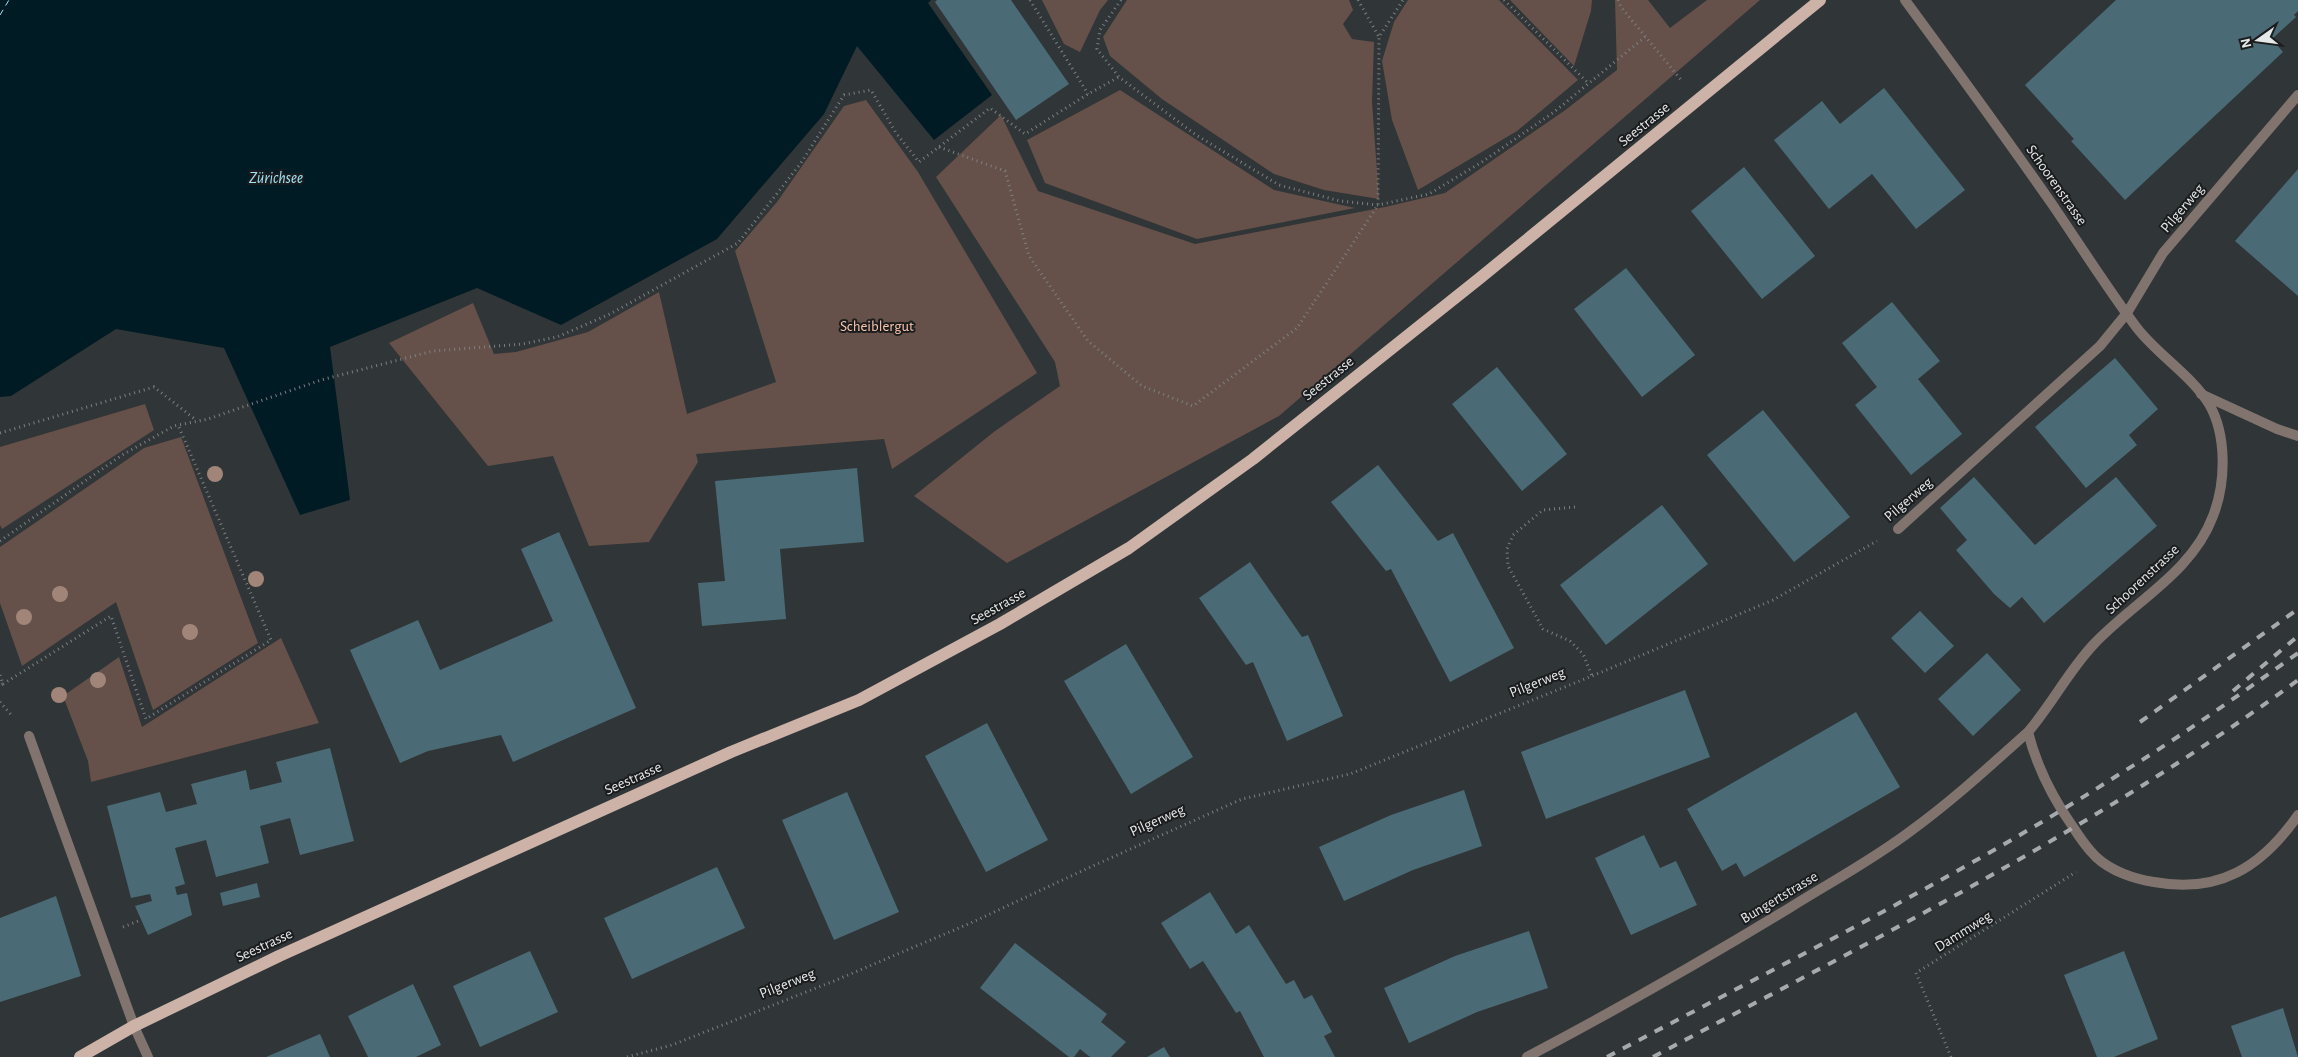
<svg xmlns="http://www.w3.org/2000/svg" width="2298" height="1057" viewBox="0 0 2298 1057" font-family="'Alegreya Sans',sans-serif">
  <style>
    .green { fill: #655149 }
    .water { fill: #001b24 }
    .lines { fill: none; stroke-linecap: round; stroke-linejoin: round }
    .ferry { stroke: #a2e4f8; stroke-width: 1; stroke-dasharray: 6 5; stroke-linecap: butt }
    .building { fill: #4a6b75 }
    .path { stroke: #7c8082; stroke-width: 3; stroke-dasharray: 1 4; stroke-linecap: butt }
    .service { stroke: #81746e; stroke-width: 10 }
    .minor { stroke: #81746e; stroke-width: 10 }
    .tertiary { stroke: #81746e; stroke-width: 10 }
    .primary { stroke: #cdb2a7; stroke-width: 12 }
    .rail { stroke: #a7aaac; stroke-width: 4; stroke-dasharray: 9 9; stroke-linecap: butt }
    .tree { fill: #a18579 }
    .labels { text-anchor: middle; stroke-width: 4; stroke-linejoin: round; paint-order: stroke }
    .street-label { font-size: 15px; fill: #e6e9ea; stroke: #1a1c1d }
    .park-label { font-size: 15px; fill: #fdc6af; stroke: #1a1c1d }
    .water-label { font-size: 16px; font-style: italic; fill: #a2e4f8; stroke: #1a1c1d }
  </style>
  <rect width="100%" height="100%" fill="#303537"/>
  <!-- green -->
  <path class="green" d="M1042 0H1108L1100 10 1080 52 1064 44Z
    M1127 0H1349L1353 10 1343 24 1352 39 1374 42 1372 102 1379 199 1324 190 1274 174 1162 99 1110 56 1103 37Z
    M1408 0H1499L1578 80 1517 131 1418 190 1392 120 1382 61 1394 22Z
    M1510 0H1592L1591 11 1574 66Z
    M1615 0H1648L1670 28 1707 0H1760L1279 416 1007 563 914 496 995 431 1060 386 1055 362 936 177 1001 115 1038 191 1195 244 1385 207 1445 193 1564 111 1617 70Z
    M1120 90 1274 190 1355 208 1197 239 1045 183 1027 140Z
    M866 100 918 172 1037 373 892 469 884 439 696 454 698 462 649 542 589 546 553 456 488 466 389 343 473 303 494 354 516 352 588 332 659 292 687 414 776 382 735 251 777 202 844 106Z
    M145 404 154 430 2 529 0 525V447Z
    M181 437 258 643 153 710 116 602 22 666 0 603V547L144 448Z
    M281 638 319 723 91 782 88 761 63 696 119 657 142 727Z"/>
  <!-- water -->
  <path class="water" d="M0 0H931L928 3 992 95 934 140 857 46 824 114 717 239 561 325 477 288 330 347 350 500 300 515 224 348 116 329 11 396 0 397Z"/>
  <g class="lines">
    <!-- ferry -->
    <path class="ferry" d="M0 15 9 0"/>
  </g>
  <!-- building -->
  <path class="building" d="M937 0H1011L1069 84 1016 120 935 2Z
    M2116 0H2298V11L2294 15 2296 17 2272 39 2283 52 2125 200 2071 141 2074 139 2025 85Z
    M1884 88 1965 190 1916 229 1872 174 1829 209 1774 140 1822 101 1840 124Z
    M1744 167 1815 256 1762 299 1691 211Z
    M2298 169V296L2235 241Z
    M1626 268 1695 355 1642 397 1574 309Z
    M1892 302 1940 361 1918 379 1962 434 1911 475 1855 405 1877 387 1842 343Z
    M2115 358 2158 409 2129 435 2137 445 2086 488 2035 427Z
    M1497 367 1567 454 1522 491 1452 404Z
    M1763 410 1850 517 1794 562 1707 455Z
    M1378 465 1438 541 1453 533 1514 648 1450 682 1391 569 1386 571 1331 502Z
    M857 468 864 542 780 549 786 619 702 626 698 583 725 581 715 481Z
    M1974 477 2035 545 2116 477 2157 526 2044 623 2022 597 2010 608 1994 594 1956 550 1967 540 1940 508Z
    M1662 505 1708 564 1606 645 1560 585Z
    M559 532 636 708 513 762 501 735 428 751 400 763 350 650 418 620 440 670 553 621 521 549Z
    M1250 562 1302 637 1308 635 1343 716 1287 741 1253 662 1246 665 1199 598Z
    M1920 611 1954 646 1925 673 1891 638Z
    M1126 644 1193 757 1131 794 1064 681Z
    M1987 653 2021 690 1973 736 1938 699Z
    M1685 690 1710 757 1546 819 1521 752Z
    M1856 712 1900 787 1744 877 1736 863 1722 871 1687 809Z
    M987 723 1048 840 986 872 925 756Z
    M330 748 354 841 300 855 290 818 260 826 269 863 216 877 206 840 175 848 185 884 175 887 177 895 187 893 192 915 148 935 135 906 152 901 150 894 131 898 107 806 160 792 166 812 197 804 191 784 246 770 250 790 282 782 276 762Z
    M1464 790 1482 846 1413 870 1344 901 1319 847 1391 815Z
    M847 792 899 912 834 940 782 820Z
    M1644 835 1660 868 1676 861 1697 905 1631 935 1595 858Z
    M717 867 745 928 632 979 604 918Z
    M257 883 260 897 223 906 220 893Z
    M1210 892 1236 934 1249 925 1286 984 1294 980 1304 999 1312 995 1332 1032 1324 1036 1335 1057H1264L1240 1011 1236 1013 1203 961 1190 969 1161 923Z
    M56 896 81 976 0 1002V918Z
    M1529 931 1548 988 1477 1012 1409 1043 1384 988 1455 956Z
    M1015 943 1107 1014 1101 1022 1126 1042 1111 1057H1090L1080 1049 1074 1057H1069L980 988Z
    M530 951 558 1012 480 1047 453 986Z
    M2124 951 2158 1039 2114 1057H2097L2064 975Z
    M413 984 441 1045 416 1057H368L348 1016Z
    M2283 1008 2298 1057H2242L2231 1026Z
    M320 1034 330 1057H266Z
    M1164 1047 1170 1057H1147Z"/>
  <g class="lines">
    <!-- path -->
    <path class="path" d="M1030 0 1088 94
      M1121 0 1100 30 1097 49 1119 77 1196 135 1279 185 1340 201 1378 205 1429 194 1482 162 1554 112 1645 37
      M1358 0 1379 37
      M1504 0 1589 84
      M1618 0 1621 7 1682 81
      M939 147 1005 171 1029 256 1088 341 1142 386 1193 406 1297 328 1378 205 1379 37 1403 0
      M0 433 154 387 196 420
      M1575 507 1543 510 1513 535 1507 549 1508 566 1543 629 1570 641 1583 654 1592 676
      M0 541 122 455 174 426 208 419 321 380 433 351 523 344 557 337 610 314 738 243 801 163 844 95 871 90 896 133 919 162 990 108 1025 134 1088 94 1119 77
      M0 675 3 684 0 686
      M3 684 111 616 146 719 271 640 178 425
      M0 702 13 717
      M123 927 141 920
      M627 1057 672 1045 834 981 973 922 1086 869 1242 799 1350 774 1592 676 1773 600 1877 541
      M1951 1057 1916 973 2076 872"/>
    <!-- service -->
    <path class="service" d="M2201 394 2277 429 2298 436
      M1898 529 2100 346 2127 313 2163 253 2298 95
      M29 736 134 1026"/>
    <!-- minor -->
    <path class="minor" d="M1905 0C1955 68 2004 135 2052 204 2080 245 2107 288 2137 328 2157 354 2193 377 2209 404 2227 435 2226 483 2213 516 2192 573 2133 602 2093 645 2068 672 2052 704 2028 732 2037 768 2052 797 2073 827 2080 838 2087 848 2096 857 2111 871 2134 879 2154 882 2219 894 2262 867 2298 815
      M1527 1057C1616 1010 1704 960 1791 907 1831 882 1874 859 1912 830 1953 800 1990 766 2028 732"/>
    <!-- tertiary -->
    <path class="tertiary" d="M134 1026 148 1057"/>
    <!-- primary -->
    <path class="primary" d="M80 1057 134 1026 279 956 731 752 859 700 1000 624 1129 548 1253 459 1480 278 1820 0"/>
    <!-- rail -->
    <path class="rail" d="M2233 691 2298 636
      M2140 722 2298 609
      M1607 1057C1778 966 1954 880 2118 775 2180 737 2239 695 2298 653
      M1653 1057C1873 940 2097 828 2298 680"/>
  </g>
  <!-- trees -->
  <g class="tree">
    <circle cx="215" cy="474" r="8"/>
    <circle cx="256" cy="579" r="8"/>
    <circle cx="60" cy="594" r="8"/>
    <circle cx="24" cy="617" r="8"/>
    <circle cx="190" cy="632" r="8"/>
    <circle cx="98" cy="680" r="8"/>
    <circle cx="59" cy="695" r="8"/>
  </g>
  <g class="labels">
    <!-- street labels -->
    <g class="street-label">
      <text transform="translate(1644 124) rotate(-39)" y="5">Seestrasse</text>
      <text transform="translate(2057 185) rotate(55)" y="5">Schoorenstrasse</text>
      <text transform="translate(2182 208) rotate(-50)" y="5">Pilgerweg</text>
      <text transform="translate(1328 378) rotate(-39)" y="5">Seestrasse</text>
      <text transform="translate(1908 499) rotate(-41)" y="5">Pilgerweg</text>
      <text transform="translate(2142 579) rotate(-43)" y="5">Schoorenstrasse</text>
      <text transform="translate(998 606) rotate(-29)" y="5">Seestrasse</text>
      <text transform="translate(1537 682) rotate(-22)" y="5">Pilgerweg</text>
      <text transform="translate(633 778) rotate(-24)" y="5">Seestrasse</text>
      <text transform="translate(1157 820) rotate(-24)" y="5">Pilgerweg</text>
      <text transform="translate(1779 897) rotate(-31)" y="5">Bungertstrasse</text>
      <text transform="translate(1963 931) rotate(-32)" y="5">Dammweg</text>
      <text transform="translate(264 945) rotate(-25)" y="5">Seestrasse</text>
      <text transform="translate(787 983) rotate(-22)" y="5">Pilgerweg</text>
    </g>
    <!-- park labels -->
    <g class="park-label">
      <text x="877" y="331">Scheiblergut</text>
    </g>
    <!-- water labels -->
    <g class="water-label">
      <text x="276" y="183">Zürichsee</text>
    </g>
  </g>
  <!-- north arrow -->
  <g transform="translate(2258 40) rotate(256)" stroke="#1a1c1d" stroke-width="4" paint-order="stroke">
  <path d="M0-4L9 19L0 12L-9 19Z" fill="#e6e9ea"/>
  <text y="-8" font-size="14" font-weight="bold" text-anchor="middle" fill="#e6e9ea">N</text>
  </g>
</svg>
